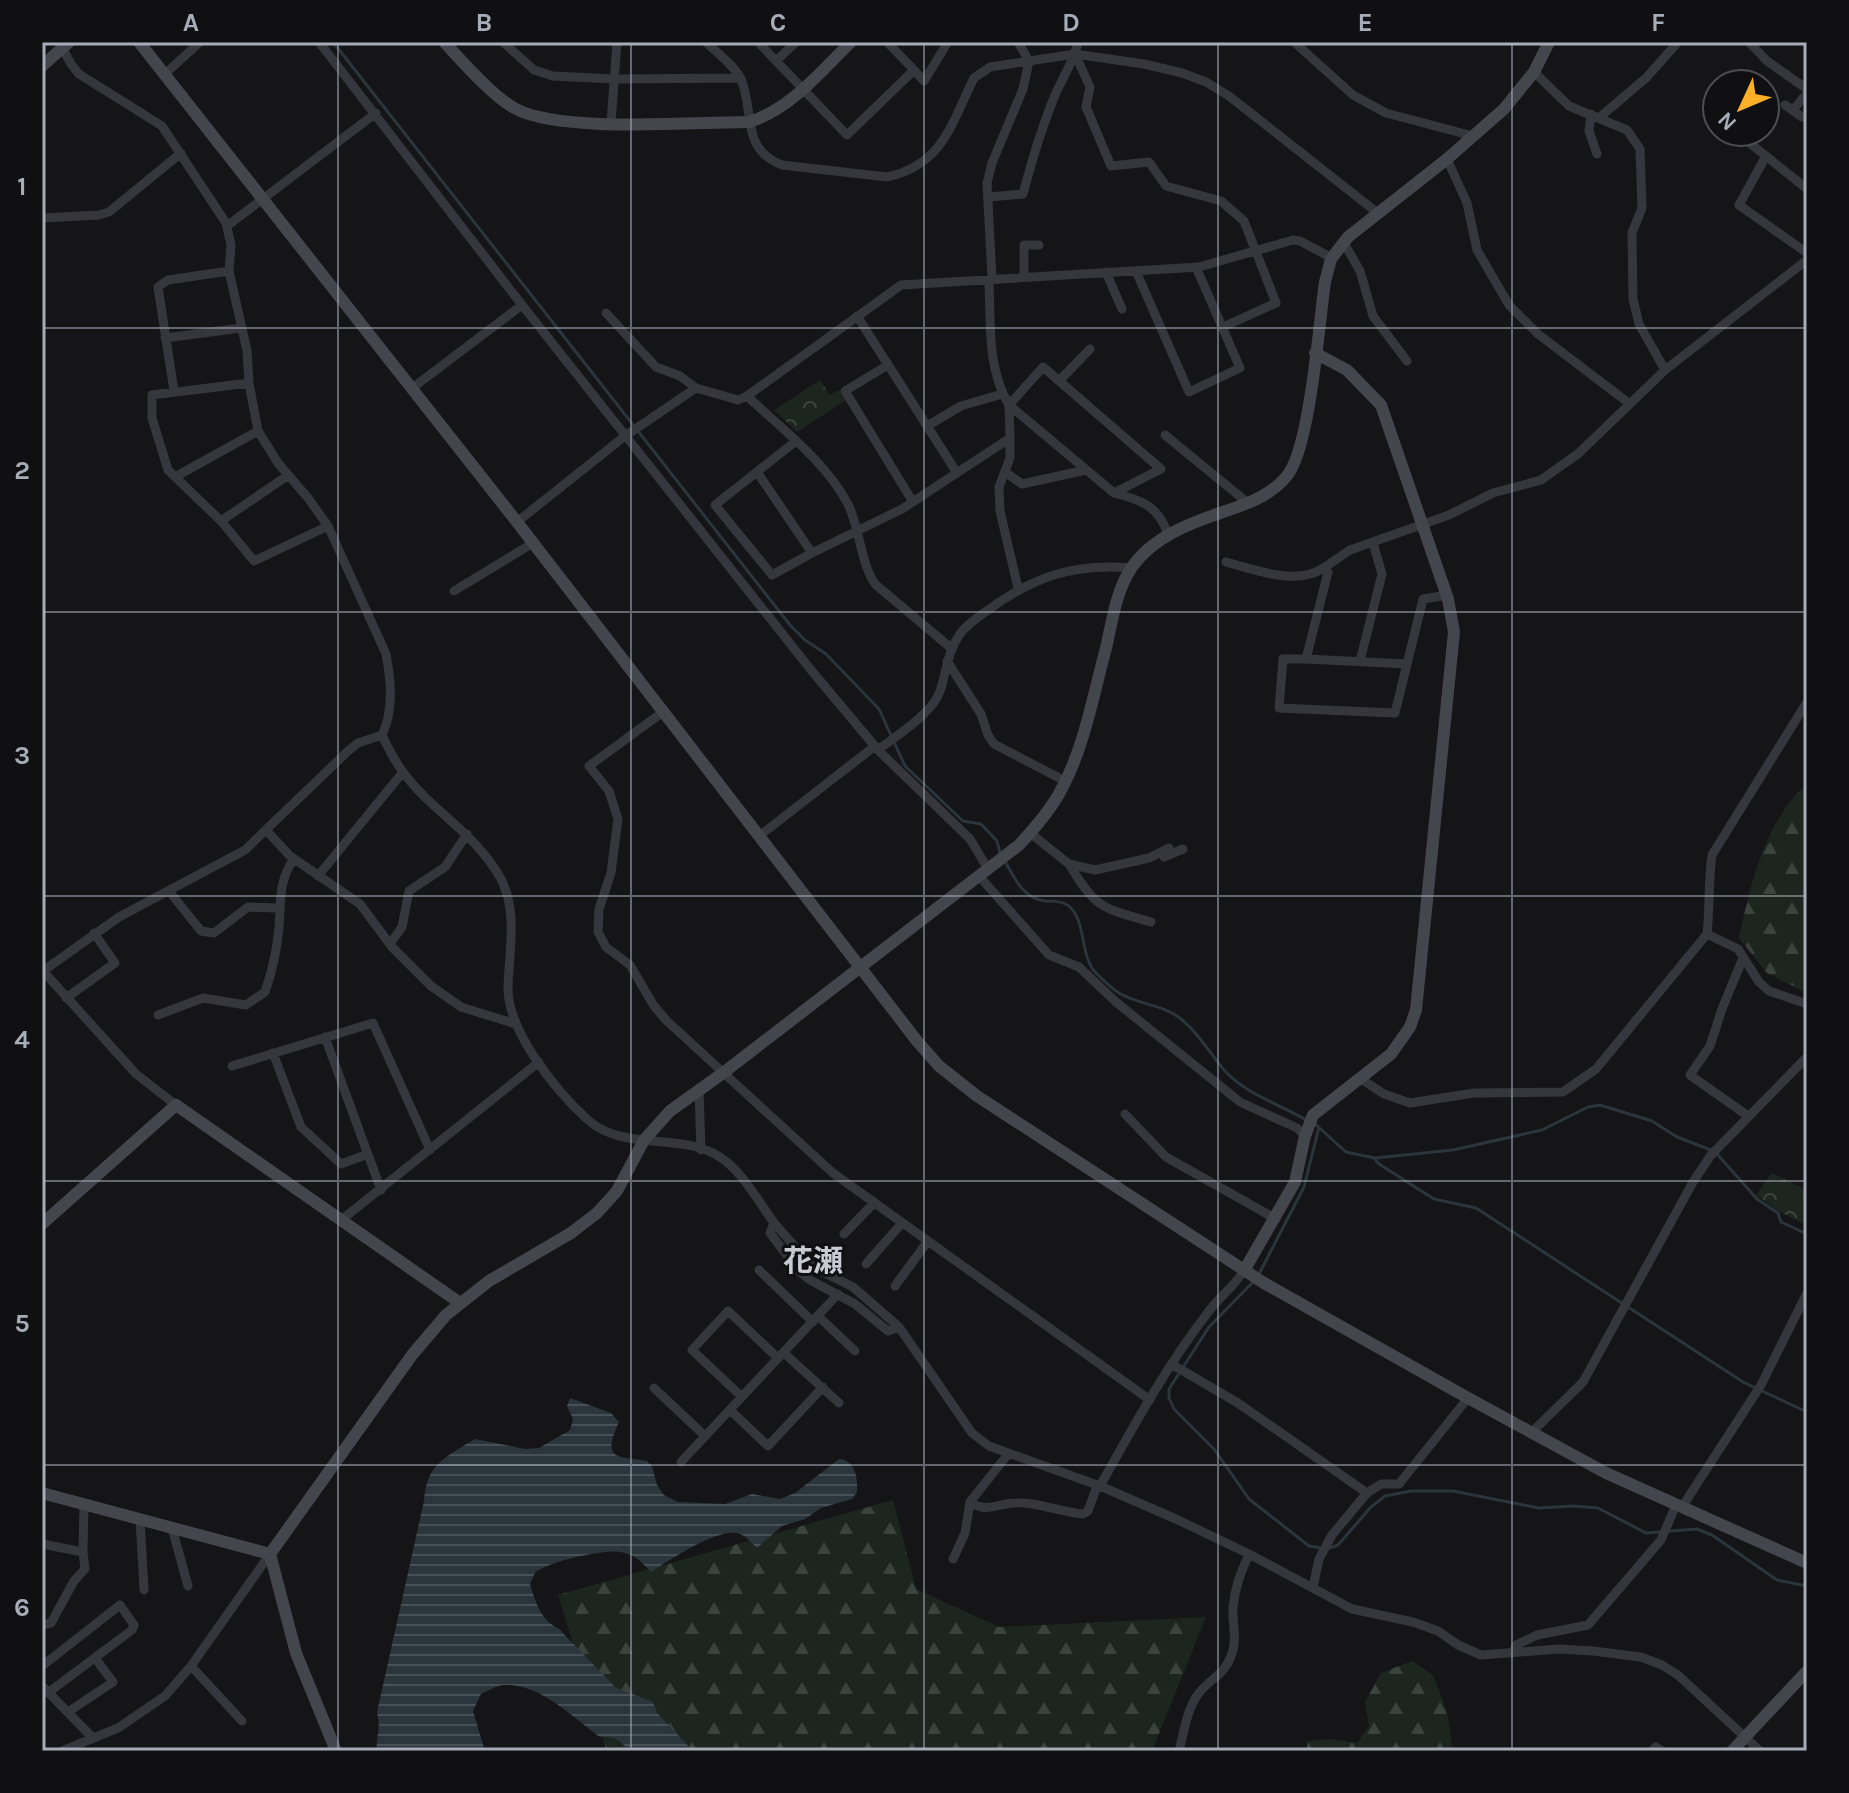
<svg xmlns="http://www.w3.org/2000/svg" width="1849" height="1793" viewBox="0 0 1849 1793" font-family="Karla,'Noto Sans JP',sans-serif">
  <style>
    .forest { fill: url(#forest-firs) }
    .park { fill: url(#park-crowns) }
    .water { fill: url(#water-rules) }
    .lines { fill: none; stroke-linecap: round; stroke-linejoin: round }
    .stream { stroke: #2a353c; stroke-width: 3 }
    .street { stroke: #36373d; stroke-width: 9 }
    .secondary { stroke: #44464d; stroke-width: 12 }
    .grid { fill: none; stroke: #a6acb8; stroke-width: 2; stroke-opacity: 0.55 }
    .labels { text-anchor: middle; stroke-width: 6; stroke-linejoin: round; paint-order: stroke }
    .quarter-label { font-size: 30px; font-weight: bold; fill: #c8cbd4; stroke: #101012 }
    .neatline { fill: none; stroke: #a6acb8; stroke-width: 3 }
    .grid-label { font-size: 26px; text-anchor: middle; font-weight: bold; fill: #a6acb8 }
  </style>
  <defs>
    <pattern id="forest-firs" width="22" height="20" patternUnits="userSpaceOnUse" patternTransform="scale(2)"><rect width="22" height="20" fill="#1d261e"/><path d="M5 1l3.5 6h-7zM16 11l3.5 6h-7z" fill="#3b433d"/></pattern>
    <pattern id="park-crowns" width="20" height="18" patternUnits="userSpaceOnUse" patternTransform="scale(2)"><rect width="20" height="18" fill="#1d261e"/><path d="M2 6a3 3 0 1 1 6 0M12 15a3 3 0 1 1 6 0" fill="none" stroke="#3b433d"/></pattern>
    <pattern id="water-rules" width="6" height="5" patternUnits="userSpaceOnUse" patternTransform="scale(2)"><rect width="6" height="5" fill="#2a353c"/><path d="M0 2.5h6" fill="none" stroke="#465056"/></pattern>
  </defs>
  <rect width="100%" height="100%" fill="#151517"/>
  <!-- forest -->
  <path class="forest" d="M1807 784V993L1767 973 1739 938C1751 884 1764 822 1807 784Z
    M893 1500 916 1589 999 1627 1206 1617 1152 1751H607L558 1595Z
    M1412 1661 1433 1675 1447 1712 1453 1751H1306L1308 1741 1331 1739 1357 1743 1369 1726 1365 1702 1381 1673Z"/>
  <!-- park -->
  <path class="park" d="M820 380 830 395 839 390 846 400 797 432 774 410Z
    M1772 1173 1807 1190V1225L1780 1212 1756 1195Z"/>
  <!-- water -->
  <path class="water" d="M570 1398 611 1413 619 1422C601 1461 617 1456 647 1461L652 1466 657 1485 664 1495 678 1502 725 1504 752 1494 780 1499 795 1493 839 1459C855 1460 858 1478 857 1492L852 1499 821 1508 805 1519 782 1526 757 1548C751 1542 745 1535 737 1533 716 1529 669 1560 651 1572 643 1563 633 1553 620 1552 605 1549 546 1562 535 1573 535 1573 530 1584 530 1584 536 1603 540 1619 559 1629L616 1688 653 1702 657 1713 693 1751H629C620 1740 614 1736 600 1737 572 1717 541 1684 505 1685 497 1685 488 1691 481 1694L473 1711 485 1751H376L379 1724 377 1712 424 1501C426 1464 446 1457 475 1439L525 1449 539 1448 570 1430 573 1419 567 1406Z"/>
  <g class="lines">
    <!-- stream -->
    <path class="stream" d="M333 42 790 625 805 640 826 654 879 709 905 766 963 821 981 824 997 841 1000 853
      M1004 860C1015 878 1022 898 1045 901 1053 901 1062 901 1069 906 1087 922 1079 955 1096 973 1103 980 1111 988 1119 993 1139 1005 1163 1004 1181 1019 1199 1033 1210 1054 1225 1071 1247 1095 1280 1104 1308 1121
      M1315 1124 1346 1152 1375 1158 1453 1150 1542 1130 1588 1107 1600 1105 1652 1121 1677 1137 1711 1150
      M1717 1154 1757 1199 1778 1213 1781 1222 1807 1234
      M1375 1159 1379 1164 1434 1199 1476 1208 1743 1382 1807 1412
      M1259 1274 1304 1187 1319 1127
      M1255 1280 1209 1327 1169 1389V1398L1174 1409 1214 1449 1249 1499 1309 1546 1327 1549 1338 1545 1371 1507 1385 1496 1411 1491H1453L1539 1508 1573 1506 1598 1508 1646 1533 1697 1529 1712 1535 1777 1580 1807 1586"/>
    <!-- street -->
    <path class="street" d="M59 42 71 64 79 74 162 126 226 223 231 245 229 271 247 351 249 383 258 431 278 463 308 498 328 526 386 654C391 681 394 710 382 735L358 743 348 751 245 850 119 917 43 971 136 1074 176 1105
      M319 42 522 305 811 670 878 750 970 839 988 869
      M503 42 534 70 553 76 614 79 740 78
      M706 42C716 52 735 66 741 79 755 112 740 149 782 165L887 177C943 165 951 124 974 78L990 67 1075 54 1144 64 1182 73 1206 82 1229 96 1379 214
      M758 42 847 135 914 70 924 81 948 42
      M887 42 914 70
      M1018 42 1029 61 1023 89 992 163 987 183 992 278 989 284C991 326 987 368 1009 405L1043 367 1161 469 1114 493
      M1294 42 1353 95 1386 113 1473 136
      M1749 42 1767 61 1807 89
      M1075 54 1090 87 1086 107 1111 166 1149 162 1166 186 1221 201 1244 221 1276 303 1223 327
      M776 61 796 42
      M1534 72 1569 106 1627 130 1640 149 1642 208 1632 233 1633 299 1639 324 1665 370
      M165 74 200 42
      M1785 105 1802 117
      M1793 110 1807 93
      M1591 114 1589 131 1597 154
      M1600 117 1646 78 1678 42
      M611 123 617 42
      M1747 141 1766 156
      M1447 159 1467 203 1477 250 1509 305 1538 334 1630 404
      M1807 189 1766 156 1739 205 1807 253
      M988 197 1023 194C1032 160 1042 127 1055 95 1063 77 1074 61 1078 42
      M42 218 99 215 109 212 181 153
      M227 226 376 113
      M1344 243 1360 271 1373 316 1407 361
      M1136 271 1189 392 1240 368 1196 267
      M1106 272 1122 309
      M1024 276V245H1039
      M606 313 656 367 680 376 696 388
      M857 316 957 473
      M165 338 241 328
      M888 365 845 391 913 502
      M1059 381 1090 349
      M249 383 152 395V418L168 470 221 521 254 561 328 526
      M411 389 522 305
      M174 391 158 287 168 280 229 271
      M747 396C782 429 825 461 848 504 860 529 861 566 876 585L951 648
      M927 426 961 406 1002 394
      M1165 435 1248 503
      M1010 438V458L999 487 1000 511 1018 588
      M796 441 715 505 772 575 812 553 902 509 1010 438 1009 405 1114 493C1142 500 1158 506 1168 534
      M757 472 812 553
      M1005 472 1022 484 1086 470
      M175 477 258 431
      M221 521 287 476
      M517 522 625 436 696 388 738 400 747 396 901 285 1199 267 1293 240 1300 241 1332 258
      M1226 562C1257 570 1297 587 1325 567
      M454 591 533 543
      M1447 595 1423 599 1395 713 1279 708 1283 659H1306L1328 572 1325 567 1350 550 1449 515 1493 493 1541 480 1579 453 1665 370 1807 260
      M1306 659 1407 664
      M947 661 981 714 988 735 994 744 1065 781
      M1360 661 1382 574 1373 543
      M663 712 589 766 609 791 618 819 611 873 599 909 598 932 606 947 630 965 654 1006 667 1021 833 1173 1150 1400
      M382 735C388 748 394 760 403 772 432 812 475 832 501 879 518 912 509 952 508 987 507 1031 557 1092 588 1120 623 1151 676 1133 715 1154 741 1168 758 1201 774 1223L770 1233 799 1271 810 1280 855 1304 888 1331 899 1327 972 1433 989 1446 1100 1486 1176 1519 1249 1554 1352 1609 1413 1622 1438 1631 1458 1645 1481 1655 1559 1649 1593 1651 1641 1657 1662 1665 1678 1675 1760 1751
      M878 750C896 736 933 713 940 691 947 671 947 652 960 634 967 624 978 617 988 610 1033 577 1074 563 1131 568
      M267 831 290 856 360 904 392 947 431 986 461 1007 516 1024
      M1030 833 1069 864 1095 870 1149 858 1169 848
      M758 837 875 746
      M1164 857 1183 849
      M1069 864C1096 909 1102 908 1151 922
      M318 876 403 772
      M979 876 1049 955 1079 967 1116 1002 1240 1102 1297 1128 1305 1136
      M169 891 201 931 214 933 248 907 278 908
      M1707 934 1738 949 1759 982 1769 991 1807 1004
      M390 944 402 927 409 891 445 867 467 834
      M1743 958 1722 1009 1710 1046 1690 1075 1748 1116
      M66 998 115 963 94 933
      M158 1015 203 998 246 1005 265 992C272 972 277 949 279 928 281 904 278 880 294 859
      M325 1037 381 1190
      M273 1053 301 1127 341 1164 368 1154
      M232 1066 373 1023 430 1150
      M1361 1079 1384 1094 1410 1103 1474 1093 1563 1092 1596 1069 1707 934C1710 908 1708 882 1712 855L1807 702
      M699 1090 701 1150
      M1125 1114 1166 1157 1276 1219
      M340 1221 539 1062
      M774 1223 813 1267 853 1287 899 1327
      M844 1234 874 1203
      M866 1264 902 1223
      M759 1270 813 1322
      M895 1286 928 1241
      M818 1316 855 1351
      M784 1353 839 1403
      M1173 1365 1238 1403 1367 1493
      M654 1388 705 1436
      M742 1397 692 1350 728 1311 778 1358
      M730 1410 768 1446 823 1387
      M1532 1432 1583 1382 1693 1182 1711 1155 1807 1057
      M1009 1453 970 1502C983 1511 992 1507 1006 1504 1032 1499 1058 1512 1083 1514L1088 1511 1097 1486
      M681 1462 838 1294
      M1100 1486C1133 1427 1167 1365 1209 1311 1220 1296 1235 1286 1245 1269
      M1682 1507 1761 1385 1807 1293
      M140 1519 144 1590
      M172 1528 188 1586
      M42 1544 83 1552 84 1504
      M953 1559 965 1533 970 1502
      M1313 1587 1319 1559 1332 1535 1367 1493 1381 1484H1399L1468 1398
      M42 1625 51 1623 74 1581 85 1569 83 1552
      M1513 1653 1516 1645 1537 1635 1588 1625 1661 1540 1676 1505
      M42 1666 120 1605 134 1625 132 1630 49 1692
      M191 1666 242 1721
      M42 1686 93 1738
      M68 1712 113 1682 95 1658
      M62 1751 118 1728 165 1696 191 1666 270 1554
      M1179 1751C1184 1732 1187 1708 1199 1693 1210 1679 1225 1674 1231 1656 1238 1640 1232 1624 1233 1607 1235 1587 1241 1572 1249 1554
      M1652 1751 1656 1747 1662 1751"/>
    <!-- secondary -->
    <path class="secondary" d="M139 42 517 522 917 1041 939 1066 977 1096 1264 1283 1468 1398 1606 1473 1807 1563
      M444 42C461 60 494 98 516 109 562 133 693 122 749 122 791 109 820 72 851 42
      M42 66 69 42
      M42 1224 176 1105 460 1303
      M1245 1269 1295 1182 1305 1136 1313 1115 1391 1054 1410 1027 1416 1010 1454 632 1448 599 1381 405 1347 370 1315 353
      M42 1493 270 1554
      M336 1751 296 1653 270 1554 412 1355 446 1315 489 1281 571 1233 597 1213 617 1191 644 1140 670 1111 723 1073 1019 845C1034 829 1049 812 1060 792 1084 749 1093 696 1106 648 1112 622 1116 590 1132 567 1153 537 1190 523 1223 512 1247 504 1270 496 1286 477 1310 451 1319 322 1325 282L1331 259 1348 237 1447 159 1504 109 1534 72 1549 42
      M1732 1751 1807 1671"/>
  </g>
  <!-- grid -->
  <path class="grid" d="M338 42V1751M631 42V1751M924 42V1751M1218 42V1751M1512 42V1751M42 328H1807M42 612H1807M42 896H1807M42 1181H1807M42 1465H1807"/>
  <g class="labels">
    <!-- quarter labels -->
    <g class="quarter-label">
      <text x="813" y="1271">花瀬</text>
    </g>
  </g>
  <!-- border -->
  <rect width="1849" height="1793" fill="none" stroke="#101012" stroke-width="88"/>
  <!-- north arrow -->
  <g transform="translate(1741 108) rotate(226)"><circle r="38" fill="#101012" stroke="#4c4e54" stroke-width="2"/>
  <path d="M0-6L14 30L0 20L-14 30Z" fill="#feb127"/>
  <text y="-12" font-size="22" font-weight="bold" text-anchor="middle" fill="#a6acb8">N</text>
  </g>
  <rect x="44" y="44" width="1761" height="1705" class="neatline"/>
  <g class="grid-label">
    <text x="191" y="31">A</text>
    <text x="484" y="31">B</text>
    <text x="778" y="31">C</text>
    <text x="1071" y="31">D</text>
    <text x="1365" y="31">E</text>
    <text x="1658" y="31">F</text>
    <text x="22" y="195">1</text>
    <text x="22" y="479">2</text>
    <text x="22" y="764">3</text>
    <text x="22" y="1048">4</text>
    <text x="22" y="1332">5</text>
    <text x="22" y="1616">6</text>
  </g>
</svg>
